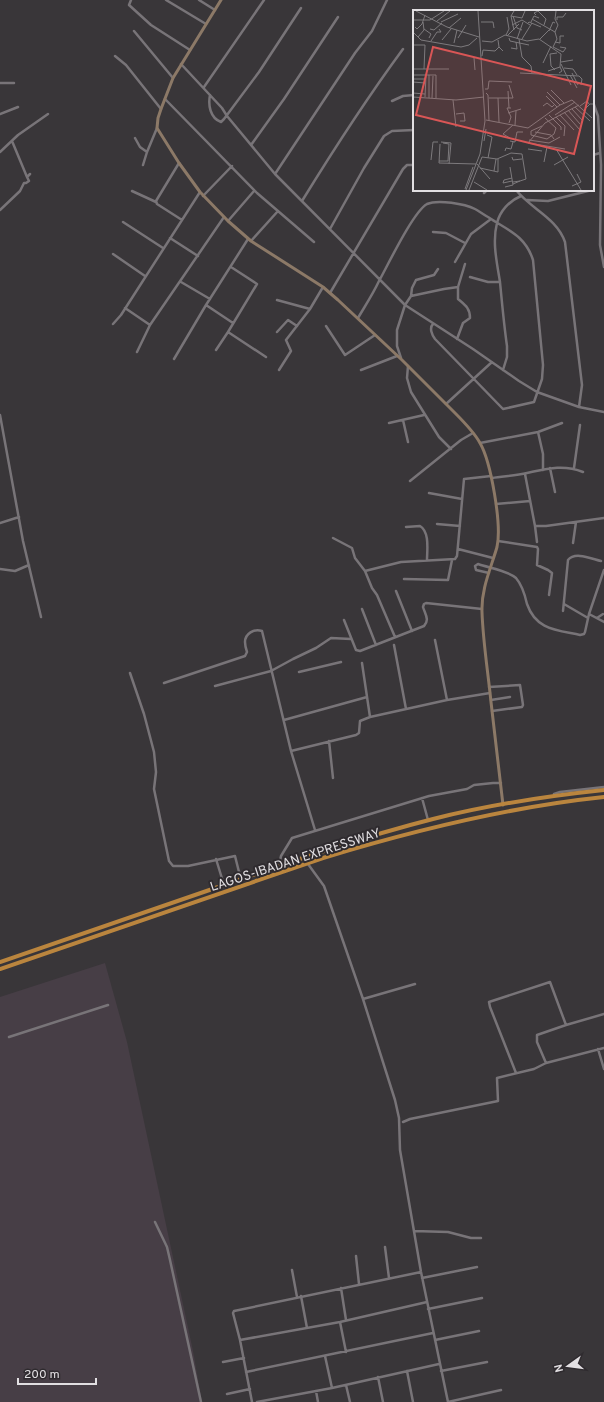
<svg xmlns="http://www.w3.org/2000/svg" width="604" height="1402" viewBox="0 0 604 1402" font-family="Overpass,sans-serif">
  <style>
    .built { fill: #473e46 }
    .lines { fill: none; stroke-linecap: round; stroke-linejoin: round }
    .street { stroke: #787478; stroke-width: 2.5 }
    .secondary { stroke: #8c7967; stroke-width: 3 }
    .highway { stroke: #ba853e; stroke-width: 4 }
    .labels { text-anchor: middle; stroke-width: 4; stroke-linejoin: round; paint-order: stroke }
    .street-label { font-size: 13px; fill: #e2dfe2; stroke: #2f2b2f }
    .inset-road { fill: none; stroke: #7d7a7d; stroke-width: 1 }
    .view { fill: #d95656; fill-opacity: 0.15; stroke: #d95656; stroke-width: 2 }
    .inset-edge { fill: none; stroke: #e2dfe2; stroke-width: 2 }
  </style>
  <rect width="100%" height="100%" fill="#393639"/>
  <!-- built -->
  <path class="built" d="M105 963 127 1042 193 1351 202 1402H0V997Z"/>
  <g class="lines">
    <!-- street -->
    <path class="street" d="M131 0 129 5 151 25 190 50
      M166 0 206 24
      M199 0 215 10
      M134 31 173 78
      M115 56 126 65 161 109
      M181 64 222 108 227 116 275 174 405 305 473 349 519 381 537 392 579 407 604 412
      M0 83H14
      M204 87 264 0
      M210 95C208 105 210 118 221 122L224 119 259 72 301 8
      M165 99 257 193 314 242
      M392 101 403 96 414 95
      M593 102 598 116 601 165 600 245 604 267
      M0 114 18 107
      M135 138 140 147 147 152
      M12 141 27 177
      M251 145 284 99 338 17
      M0 152 18 135 48 114
      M593 155 600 153
      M179 163 156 201 157 204 182 220
      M143 165 147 152 157 128
      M275 174 355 53 372 31 387 0
      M516 190C531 209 557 218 565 242L582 385 579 407
      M132 191 156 202
      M484 193 487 190
      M203 196 232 166
      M527 200 548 201 592 190
      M302 201C334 149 367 98 403 49
      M0 210 20 191 24 183H26L29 181 27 177 30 174
      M228 221 254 191
      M123 222 163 248
      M330 229 364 168 384 136 392 131 414 130
      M433 232 446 233 465 243
      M170 238 198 256
      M251 241 278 211
      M113 254 145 276
      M455 262 471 234 491 219
      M231 267 257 284 228 332 266 357
      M470 277 488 282H500
      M181 282 210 299
      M330 293 403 169 407 165H414
      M411 296 444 289 458 287 465 264
      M277 300 310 309 323 287
      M206 305 233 323
      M125 308 150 325
      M358 318C365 306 373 294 379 281 388 265 413 212 427 204 438 199 465 204 475 209 479 211 484 215 488 217 507 230 525 235 533 260L543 365 542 379 534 402 503 409 435 339C432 335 429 328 433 324
      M113 324 121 315 200 192
      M326 326 345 355 375 335
      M277 332 288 320 297 326
      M457 339 463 323 470 318C470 308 465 305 458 299V287
      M216 350 228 332
      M137 352 150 325 224 217
      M401 358 397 346V330L405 305 411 296 412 288 416 280 434 275 438 269
      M174 359 206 305 248 239
      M408 366 407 378 411 392 439 437 451 449
      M279 370 291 351 286 340 310 309
      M361 370 397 356
      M503 370 507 357V346C504 325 502 303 500 282 497 263 492 242 497 223 500 211 509 201 521 196
      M446 404 492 362
      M0 415 23 541 41 617
      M403 420 408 442
      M389 423 424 415
      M538 432 543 454V470
      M480 443 538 432 562 423
      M550 468 555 492
      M574 468 580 425
      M525 474 535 526H546L604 518
      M492 478C503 476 515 476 527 473 546 469 563 464 583 472
      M410 481 461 440 473 433
      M429 493 462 499
      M496 504 530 501
      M0 523 19 517
      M437 524 460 526
      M535 526 537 542
      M406 527 420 526C430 532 427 551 427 560
      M333 538 352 548 355 558 365 571 372 588 377 595 395 637
      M498 541 537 547 538 549 537 565 548 570 552 573 549 595
      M573 543 576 522
      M458 549 493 558
      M0 569 15 571 29 565
      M365 571 401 562 455 559 457 556 464 479 491 476
      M489 573 476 570 475 566 478 564C489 568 507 570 516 578 522 585 525 595 527 604 536 630 557 630 580 635L584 634 585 632 589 614 604 570
      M404 579 448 580 452 560
      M396 591 412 631
      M564 604 588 618
      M362 609 376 645
      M563 611 568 560C575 551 592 559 601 561
      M589 614 604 622
      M597 618 603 614
      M344 620 356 650 360 651 424 626C430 620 425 614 423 607L424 604 426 603 482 609
      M435 640 447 700
      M394 645 406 709
      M362 663 370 717
      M299 672 341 662
      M130 673 144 714 154 752 156 772 154 789 169 861 173 866H188L235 856 239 872 243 878
      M164 683 245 656 247 652C246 649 245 646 245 642 245 634 254 628 262 631L291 751 315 830
      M215 686 271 671 293 659 316 648 331 638 351 639
      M489 687 520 685 523 705 522 707 492 711
      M491 700 510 697
      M284 720 367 697
      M329 741 333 778
      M291 751 356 735 359 733 360 721 370 717 447 700 490 693
      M554 794 560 792 604 787
      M422 798 428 820
      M216 859 224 885
      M308 864 324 886 363 999 395 1100 399 1118 400 1150 421 1272 448 1402
      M279 866 281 856 292 838 429 796 467 789 474 785 493 783H501
      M363 999 415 984
      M9 1037 108 1005
      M598 1049 604 1069
      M546 1063 537 1042V1035L566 1025 604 1014
      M516 1073 490 1007 489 1002 550 982 566 1025
      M403 1122 410 1119 498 1101 497 1078 534 1069 546 1063 604 1048
      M155 1222 167 1247 170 1260 201 1402
      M414 1231 448 1232 471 1238H481
      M385 1247 389 1278
      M356 1256 359 1284
      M292 1270 297 1297
      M422 1278 477 1267
      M341 1288 346 1320
      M301 1296 307 1328
      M428 1309 482 1298
      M340 1322 346 1352
      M240 1340 340 1322 427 1302
      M435 1340 479 1331
      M325 1356 332 1388
      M223 1362 244 1358
      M407 1371 413 1402
      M441 1371 487 1362
      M246 1372 433 1333
      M378 1377 383 1402
      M346 1385 350 1402
      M316 1391 318 1402
      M227 1394 250 1389
      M252 1402 240 1340 233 1313 234 1311 421 1272
      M257 1402 332 1388 439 1364
      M448 1402 501 1390"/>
    <!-- secondary -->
    <path class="secondary" d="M221 0 173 78 161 109 158 118 157 128 179 163 200 192 228 221 251 241 323 287 338 300 402 360 455 413C464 422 474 432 480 443 491 462 502 525 497 547 491 568 481 589 482 612 483 642 488 672 491 702 495 737 499 771 503 805"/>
    <!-- highway -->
    <path class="highway" d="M0 962C75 936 150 911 224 885 293 861 362 837 433 819 488 805 547 796 604 790
      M0 969 323 858C415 830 508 807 604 797"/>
  </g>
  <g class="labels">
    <!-- street labels -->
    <g class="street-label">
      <text transform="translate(295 859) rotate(-18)" y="5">LAGOS-IBADAN EXPRESSWAY</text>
    </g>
  </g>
  <!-- overview -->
  <g transform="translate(413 10)">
    <rect width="181" height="181" fill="#393639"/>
    <path class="inset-road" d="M3 1 34 17 66 27M123 5 121 3 125 1 133 9 131 15M98 6 109 8 112 1M100 6 104 18 109 20M119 9 142 22 144 29 140 37M0 10H17L31 1M144 10V7H150L153 3M24 11 37 1M28 12 45 4M68 12H80L81 18M118 12 121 6 126 8M115 13 116 12 128 17M99 15 109 10 117 15M2 17 4 19 9 14 12 5M36 18 48 8M11 19 18 24 16 28M17 19 21 20 29 13M101 20 98 6 101 1M136 21 140 12 142 13M0 22 8 30 48 37 56 35 64 28M142 22 145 15 142 9 143 1M93 25 96 19 94 7M94 26 106 14M5 27 11 20 10 12M45 28 53 15M96 28 97 31 116 35M104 29 110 12M106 29 109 47 118 56 119 63M109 29 119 13M127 29 136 20M29 30 38 19M85 30 86 37 90 41M18 31 24 22H28L26 19M69 31 79 32 92 25 114 31 126 29 148 44 147 57M142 32 147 33V26H151M41 33 44 20M0 35H12L11 59M140 37 150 42 153 38 147 37M98 38 104 39 103 32M69 46 70 40 82 41 86 37M61 48 62 60M148 52 160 50M130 53 138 36M148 54 158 75M151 58 160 59 164 65M0 59H36M142 60 138 56 137 44 144 43M135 61 147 57 149 61 146 63M107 63 166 66 169 69 168 75M159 63 165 75M0 65H23V88M157 65 164 78M0 69H13M0 72 12 73M96 75 100 88M72 79H75L76 71 99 72M138 80 151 93M95 81 96 98M134 82 147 95M0 83 12 84M73 83 75 85 76 111M133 86 144 97M0 87 43 90 71 87M12 87 13 65M16 88V65M19 88 20 66M76 88H100M85 88 86 112M40 90 43 117M130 96 134 93 139 97 141 95M167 96 174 91 176 94M162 97 177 111M159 99 169 110M155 100 167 114M171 100 177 94H181M151 102 167 120M95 103 108 99M43 104 51 103 52 111H47M136 105 148 117V120M142 105 162 92M147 105 161 120M143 107 152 116 151 126M73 110 115 118 147 95 159 90 179 108M96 113 98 107 94 98H98M102 115 103 101M129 116 118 121V125L134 129 141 124 143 118 132 108M122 122 138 125 141 129M74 125 79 127 75 148M97 128 90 124 100 115M116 130 136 133 147 127M71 131 73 119M97 131 102 132 104 122H110M28 132 38 133 36 154M27 134 26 153 63 154M115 139 129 141M143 139 168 180M152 139 115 133 132 113 166 95M92 141 93 138 98 139 100 132M98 143 109 144 113 169 107 171M69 147 84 149 98 143M99 147 100 150 109 149M18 150 20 132H25M26 151H35L36 134 30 133M131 152 134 137M64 154 77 169M141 155 155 147M67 158 85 162V149M81 161 83 149M99 171 90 173 91 170 99 168M61 172 74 180M100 172 107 171 100 174M159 176 168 172 164 164M92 177 100 175 97 157M52 179 60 157M53 180 67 144 72 111 65 1M56 180 69 147"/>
    <path class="view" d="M20 37 178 76 161 144 3 105Z"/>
    <rect width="181" height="181" class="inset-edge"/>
  </g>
  <!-- north arrow -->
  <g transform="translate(568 1366) rotate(256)" stroke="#2f2b2f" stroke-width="3" paint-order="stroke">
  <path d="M0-3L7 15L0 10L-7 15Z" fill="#e2dfe2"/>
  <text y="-6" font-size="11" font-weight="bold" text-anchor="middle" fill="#e2dfe2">N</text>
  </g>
  <!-- scale -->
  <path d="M18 1378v6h78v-6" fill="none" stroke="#e2dfe2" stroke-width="2"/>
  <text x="24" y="1378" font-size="12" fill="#e2dfe2" stroke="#2f2b2f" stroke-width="3" paint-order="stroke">200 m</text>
</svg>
